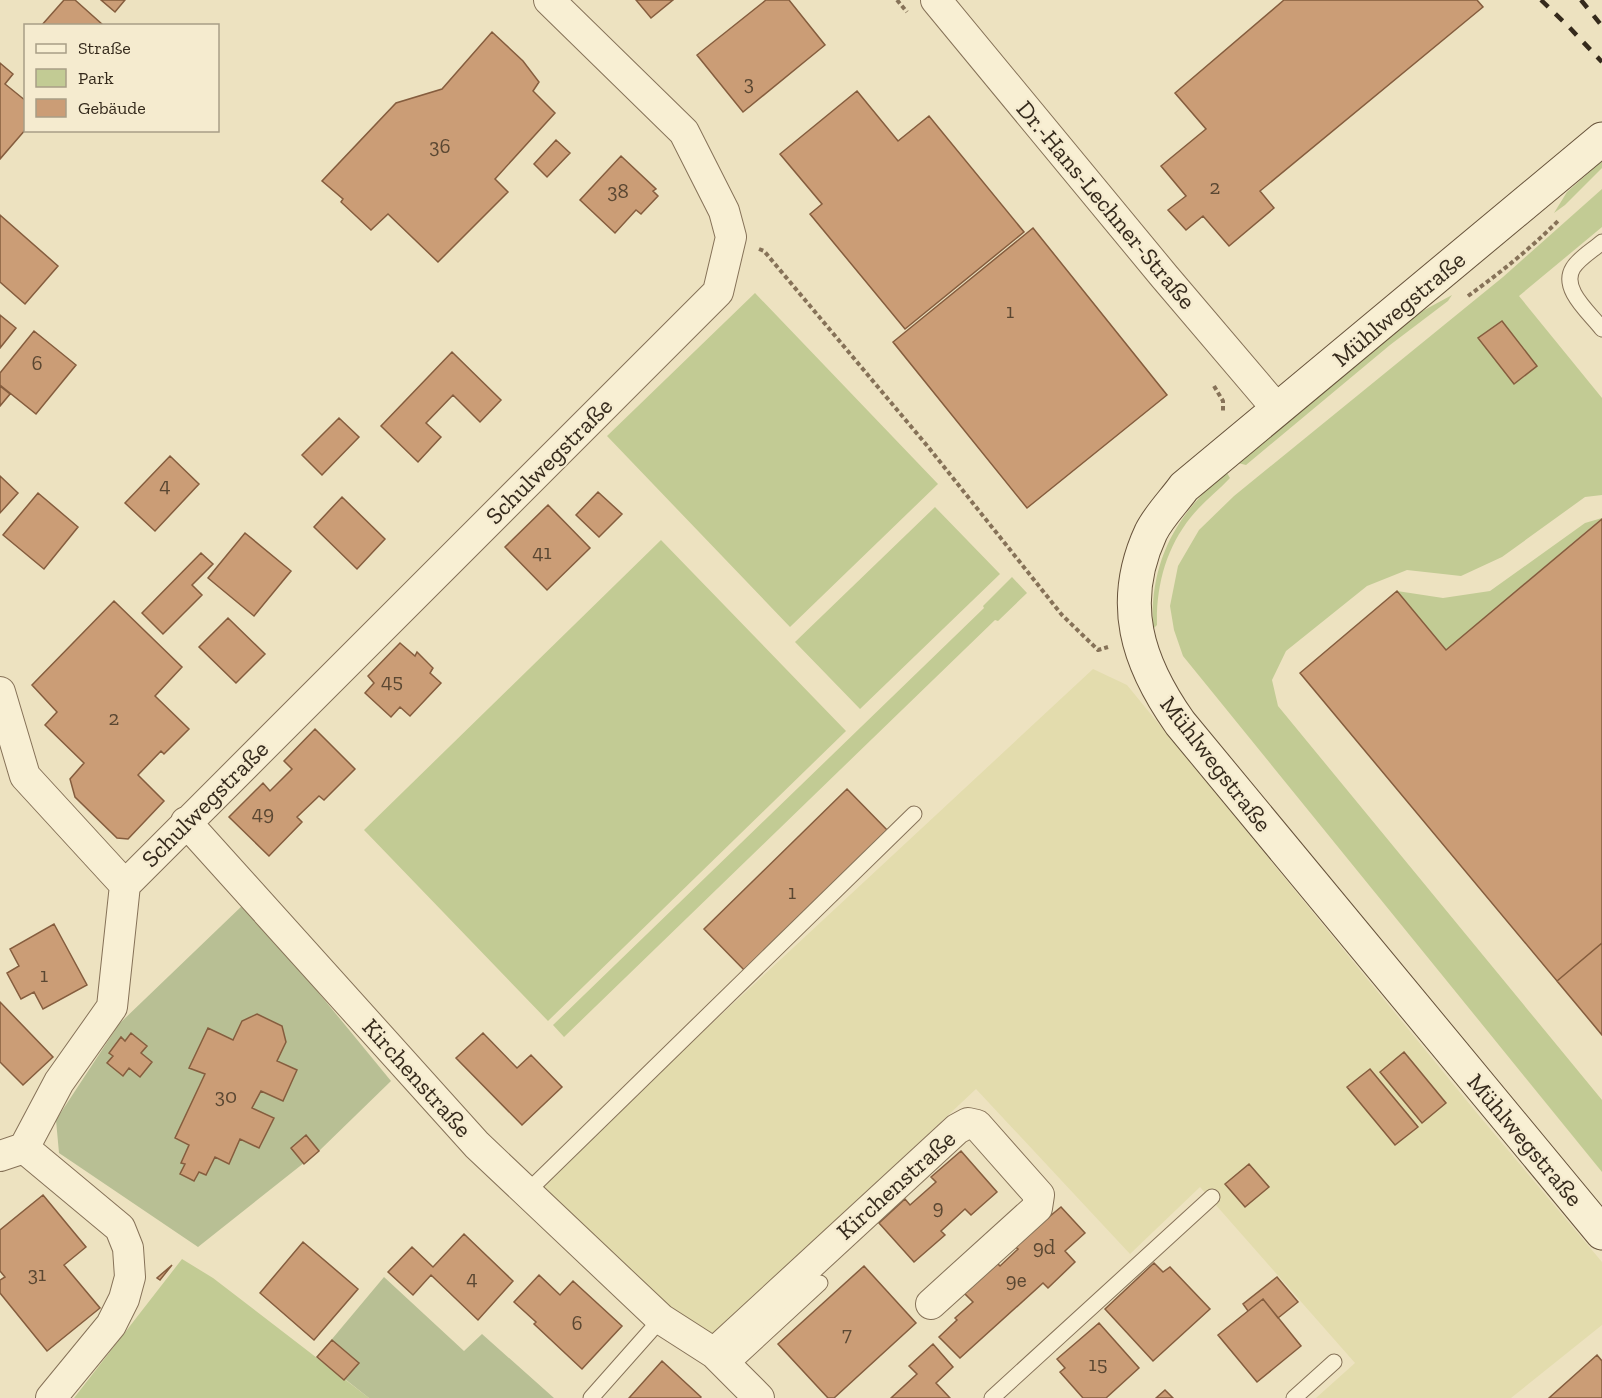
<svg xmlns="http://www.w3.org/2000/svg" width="1602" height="1398" viewBox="0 0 1602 1398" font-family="'Zilla Slab',serif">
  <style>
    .farmland { fill: #e3dcad }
    .green { fill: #c2cb94 }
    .cemetery { fill: #b8bf94 }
    .building { fill: #cb9d76; stroke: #855d3e; stroke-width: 1.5 }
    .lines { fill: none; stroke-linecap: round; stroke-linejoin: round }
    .lane-casing { stroke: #867258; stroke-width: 17 }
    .street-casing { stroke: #867258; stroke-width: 32 }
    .secondary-casing { stroke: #67533b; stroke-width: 35 }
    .path { stroke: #867258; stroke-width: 4; stroke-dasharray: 4.5 3; stroke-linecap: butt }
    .lane { stroke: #f8efd3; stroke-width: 15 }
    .street { stroke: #f8efd3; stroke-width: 30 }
    .secondary { stroke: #f8efd3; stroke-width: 33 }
    .rail { stroke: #352a1c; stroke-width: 4.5; stroke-dasharray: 10 10; stroke-linecap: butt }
    .labels { text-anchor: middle; stroke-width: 4.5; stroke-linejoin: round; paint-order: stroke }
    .number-label { font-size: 21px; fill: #5a4732 }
    .street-label { font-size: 24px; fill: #352a1c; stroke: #f5ebcf }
  </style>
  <rect width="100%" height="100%" fill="#ede2c0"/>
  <!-- farmland -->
  <path class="farmland" d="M1093 669 1127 685 1476 1112 1602 1262V1325L1511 1398H1316L1355 1363 1200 1187 1130 1254 976 1089 706 1343 536 1187Z"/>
  <!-- green -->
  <path class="green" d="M1602 161V168L1565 205 1554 213 1567 192Z
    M1602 189V227L1519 296 1602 398V495L1585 497 1502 557 1461 576 1407 570 1367 586 1286 651 1272 680 1278 706 1602 1100V1172L1183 656 1174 630 1170 606 1178 566 1199 530 1234 496 1503 277Z
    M755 293 938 484 790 627 607 436Z
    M1452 295 1448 301 1390 345 1246 465 1238 463 1417 314Z
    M1227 473 1230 478C1218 491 1202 503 1191 517 1166 548 1156 586 1157 625L1153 629C1150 578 1165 535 1199 498 1207 489 1216 478 1227 473Z
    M935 507 1000 574 860 709 795 642Z
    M1602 518 1446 650 1397 591 1443 598 1490 591 1585 523Z
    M661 540 846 731 548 1021 364 830Z
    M1012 577 1027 593 998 621 995 620 564 1037 553 1025 984 608 983 606Z
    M182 1259 213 1278 369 1398H74Z"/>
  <!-- cemetery -->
  <path class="cemetery" d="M245 903 391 1081 319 1151 198 1247 59 1153 56 1120 119 1024Z
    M384 1277 464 1351 482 1334 554 1398H369L317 1357Z"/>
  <!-- building -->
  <path class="building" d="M64 0H75L103 25 41 26Z
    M101 0H125L115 12Z
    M636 0H673L651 18Z
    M766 0H789L825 45 743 112 697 55Z
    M1284 0H1477L1483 7 1260 191 1274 208 1229 246 1203 216 1186 230 1168 210 1186 196 1161 166 1206 129 1175 93Z
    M492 32 523 61 539 82 533 91 555 113 495 179 508 192 438 262 388 214 371 230 341 202 343 199 322 181 396 103 442 89Z
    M0 63 13 74 5 84 26 101V129L0 159Z
    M857 91 898 141 929 116 1024 232 905 329 810 214 822 204 780 154Z
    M556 140 570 153 547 177 534 164Z
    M621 156 656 189 653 191 658 196 641 214 636 210 615 233 580 200Z
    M0 215 58 266 25 304 0 282Z
    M1033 228 1167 395 1027 508 893 342Z
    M0 315 16 328 0 348Z
    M1502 321 1537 366 1514 384 1478 338Z
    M34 331 76 365 36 414 0 385V373Z
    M452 352 501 400 480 422 453 395 426 423 441 437 418 462 381 426Z
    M0 386 10 394 0 406Z
    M339 418 359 437 322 475 302 455Z
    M170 456 199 484 155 531 125 503Z
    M0 476 18 493 0 513Z
    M598 492 622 514 599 537 576 515Z
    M38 493 78 527 44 569 3 535Z
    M342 497 385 539 357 569 314 527Z
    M548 505 590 548 547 590 505 547Z
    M1602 519V943L1557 981 1300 673 1397 591 1446 650Z
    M245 533 291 571 254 616 208 578Z
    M201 553 213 564 192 585 202 595 163 634 142 613Z
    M114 601 182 667 155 696 189 729 164 754 161 751 138 775 164 801 128 839 117 838 75 797 70 779 84 763 45 725 57 712 32 685Z
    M228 618 265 654 236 683 199 647Z
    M400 643 415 656 417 652 433 668 430 673 441 683 410 716 400 707 391 717 365 693 374 683 368 676Z
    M315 729 355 769 324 800 319 796 297 817 302 822 269 856 229 817 263 783 270 791 292 769 284 761Z
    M847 789 890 833 747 973 704 929Z
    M54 924 87 985 43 1009 34 992 21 999 7 973 19 966 10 949Z
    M1602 943V1035L1557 981Z
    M0 1002 53 1057 23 1085 0 1062Z
    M257 1014 282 1026 286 1042 277 1061 297 1070 283 1101 261 1091 252 1108 274 1118 259 1148 240 1139 229 1164 215 1157 206 1175 199 1172 194 1181 180 1174 185 1164 181 1163 189 1145 175 1138 205 1074 189 1068 208 1028 233 1040 242 1021Z
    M131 1033 147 1046 141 1053 152 1062 140 1077 129 1068 123 1076 107 1063 113 1056 109 1053 121 1037 125 1041Z
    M483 1033 517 1068 531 1055 562 1087 522 1125 456 1058Z
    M1404 1052 1446 1103 1422 1123 1380 1072Z
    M1370 1069 1418 1127 1395 1145 1347 1087Z
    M306 1135 319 1151 304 1164 291 1148Z
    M961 1151 997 1192 971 1215 965 1209 941 1231 945 1235 914 1262 879 1223 905 1199 910 1205 936 1182 931 1177Z
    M1249 1164 1269 1187 1245 1207 1225 1184Z
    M43 1195 86 1247 64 1265 100 1308 47 1351 0 1293V1280L5 1277 0 1271V1230Z
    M1061 1207 1085 1233 1065 1251 1075 1262 1048 1288 1043 1283 960 1358 939 1337 957 1320 955 1318 973 1302 964 1293 997 1263 1000 1266 1018 1249 1014 1246Z
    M464 1234 513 1281 478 1320 431 1275 413 1295 388 1272 412 1247 433 1267Z
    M303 1242 358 1289 314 1340 260 1293Z
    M1154 1263 1163 1272 1170 1267 1210 1309 1153 1361 1105 1309Z
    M172 1265 160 1280 157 1278Z
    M864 1266 916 1323 834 1398H828L778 1344Z
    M539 1275 560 1295 573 1281 622 1326 582 1369 534 1324 536 1322 514 1302Z
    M1277 1277 1298 1302 1278 1318 1263 1299 1248 1311 1243 1304Z
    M1263 1299 1301 1346 1257 1382 1218 1335Z
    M1099 1323 1139 1368 1106 1398H1083L1060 1372 1065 1368 1057 1359Z
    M332 1340 359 1363 344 1380 317 1357Z
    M933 1344 953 1367 936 1383 950 1398H891L917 1374 909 1366Z
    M1597 1355 1602 1361V1398H1549Z
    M662 1361 701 1397 700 1398H629Z
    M1165 1390 1173 1398H1156Z"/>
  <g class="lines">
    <defs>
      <path id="lane" d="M1602 242C1593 250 1579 258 1573 268 1560 289 1590 313 1602 329
        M526 1193 914 814
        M729 1367 820 1283
        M591 1398 661 1319
        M992 1398 1212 1197
        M1294 1398 1334 1362"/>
      <path id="street" d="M936 0 1164 276 1278 410
        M0 692 25 776 125 885
        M186 822 477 1145 661 1319 714 1353 759 1398
        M24 1148 59 1082 112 1007 125 885 718 292 731 237 724 211 684 132 549 0
        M24 1148 120 1228 128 1248 130 1277 124 1299 111 1325 51 1398
        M0 1156 24 1148
        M714 1353 957 1129 968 1123 977 1125 1039 1195 1037 1208 931 1304"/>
      <path id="secondary" d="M1602 139 1184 487C1174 501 1159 516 1151 532 1118 603 1137 662 1180 723L1602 1233"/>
    </defs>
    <!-- lane casing -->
    <use href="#lane" class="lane-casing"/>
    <!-- street casing -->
    <use href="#street" class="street-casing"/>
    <!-- secondary casing -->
    <use href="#secondary" class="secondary-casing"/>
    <!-- path -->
    <path class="path" d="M897 0 907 12
      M759 249 764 251 929 448 1062 615 1098 650 1108 647
      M1468 296C1500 273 1531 248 1559 220
      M1214 386 1223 401V412"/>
    <!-- lane -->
    <use href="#lane" class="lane"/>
    <!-- street -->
    <use href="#street" class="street"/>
    <!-- secondary -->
    <use href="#secondary" class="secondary"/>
    <!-- rail -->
    <path class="rail" d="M1541 0 1568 26 1602 62
      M1581 0 1602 26"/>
  </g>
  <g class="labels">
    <!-- number labels -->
    <g class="number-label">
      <text x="749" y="90">3</text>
      <text x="440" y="153">36</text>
      <text x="1215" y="194">2</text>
      <text x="618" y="198">38</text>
      <text x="1010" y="318">1</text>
      <text x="37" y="370">6</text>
      <text x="165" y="492">4</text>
      <text x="542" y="559">41</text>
      <text x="392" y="688">45</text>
      <text x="114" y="725">2</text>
      <text x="263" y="820">49</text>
      <text x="792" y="899">1</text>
      <text x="44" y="982">1</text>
      <text x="226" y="1103">30</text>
      <text x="938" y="1214">9</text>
      <text x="1044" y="1254">9d</text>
      <text x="37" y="1281">31</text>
      <text x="472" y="1285">4</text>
      <text x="1016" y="1287">9e</text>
      <text x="577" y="1330">6</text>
      <text x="847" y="1341">7</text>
      <text x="1098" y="1371">15</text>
    </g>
    <!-- street labels -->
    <g class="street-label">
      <text transform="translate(1106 205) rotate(50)" y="8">Dr.-Hans-Lechner-Straße</text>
      <text transform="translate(1399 309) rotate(-40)" y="8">Mühlwegstraße</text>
      <text transform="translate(549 461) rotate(-45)" y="8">Schulwegstraße</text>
      <text transform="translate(1216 764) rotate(52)" y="8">Mühlwegstraße</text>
      <text transform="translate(205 804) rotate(-45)" y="8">Schulwegstraße</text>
      <text transform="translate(417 1078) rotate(48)" y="8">Kirchenstraße</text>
      <text transform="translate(1525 1140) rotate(50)" y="8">Mühlwegstraße</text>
      <text transform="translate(896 1185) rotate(-42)" y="8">Kirchenstraße</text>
    </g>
  </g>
  <!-- legend -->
  <rect x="24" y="24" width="195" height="108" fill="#f5ebcf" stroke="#a89e87" stroke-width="1.5"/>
  <rect x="36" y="44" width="30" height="9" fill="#f8efd3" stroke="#a89e87" stroke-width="1.5"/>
  <text x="78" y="54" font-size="18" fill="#352a1c">Straße</text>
  <rect x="36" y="69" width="30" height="18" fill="#c2cb94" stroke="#a89e87" stroke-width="1.5"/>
  <text x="78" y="84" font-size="18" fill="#352a1c">Park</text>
  <rect x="36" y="99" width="30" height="18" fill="#cb9d76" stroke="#a89e87" stroke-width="1.5"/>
  <text x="78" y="114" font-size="18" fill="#352a1c">Gebäude</text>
</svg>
